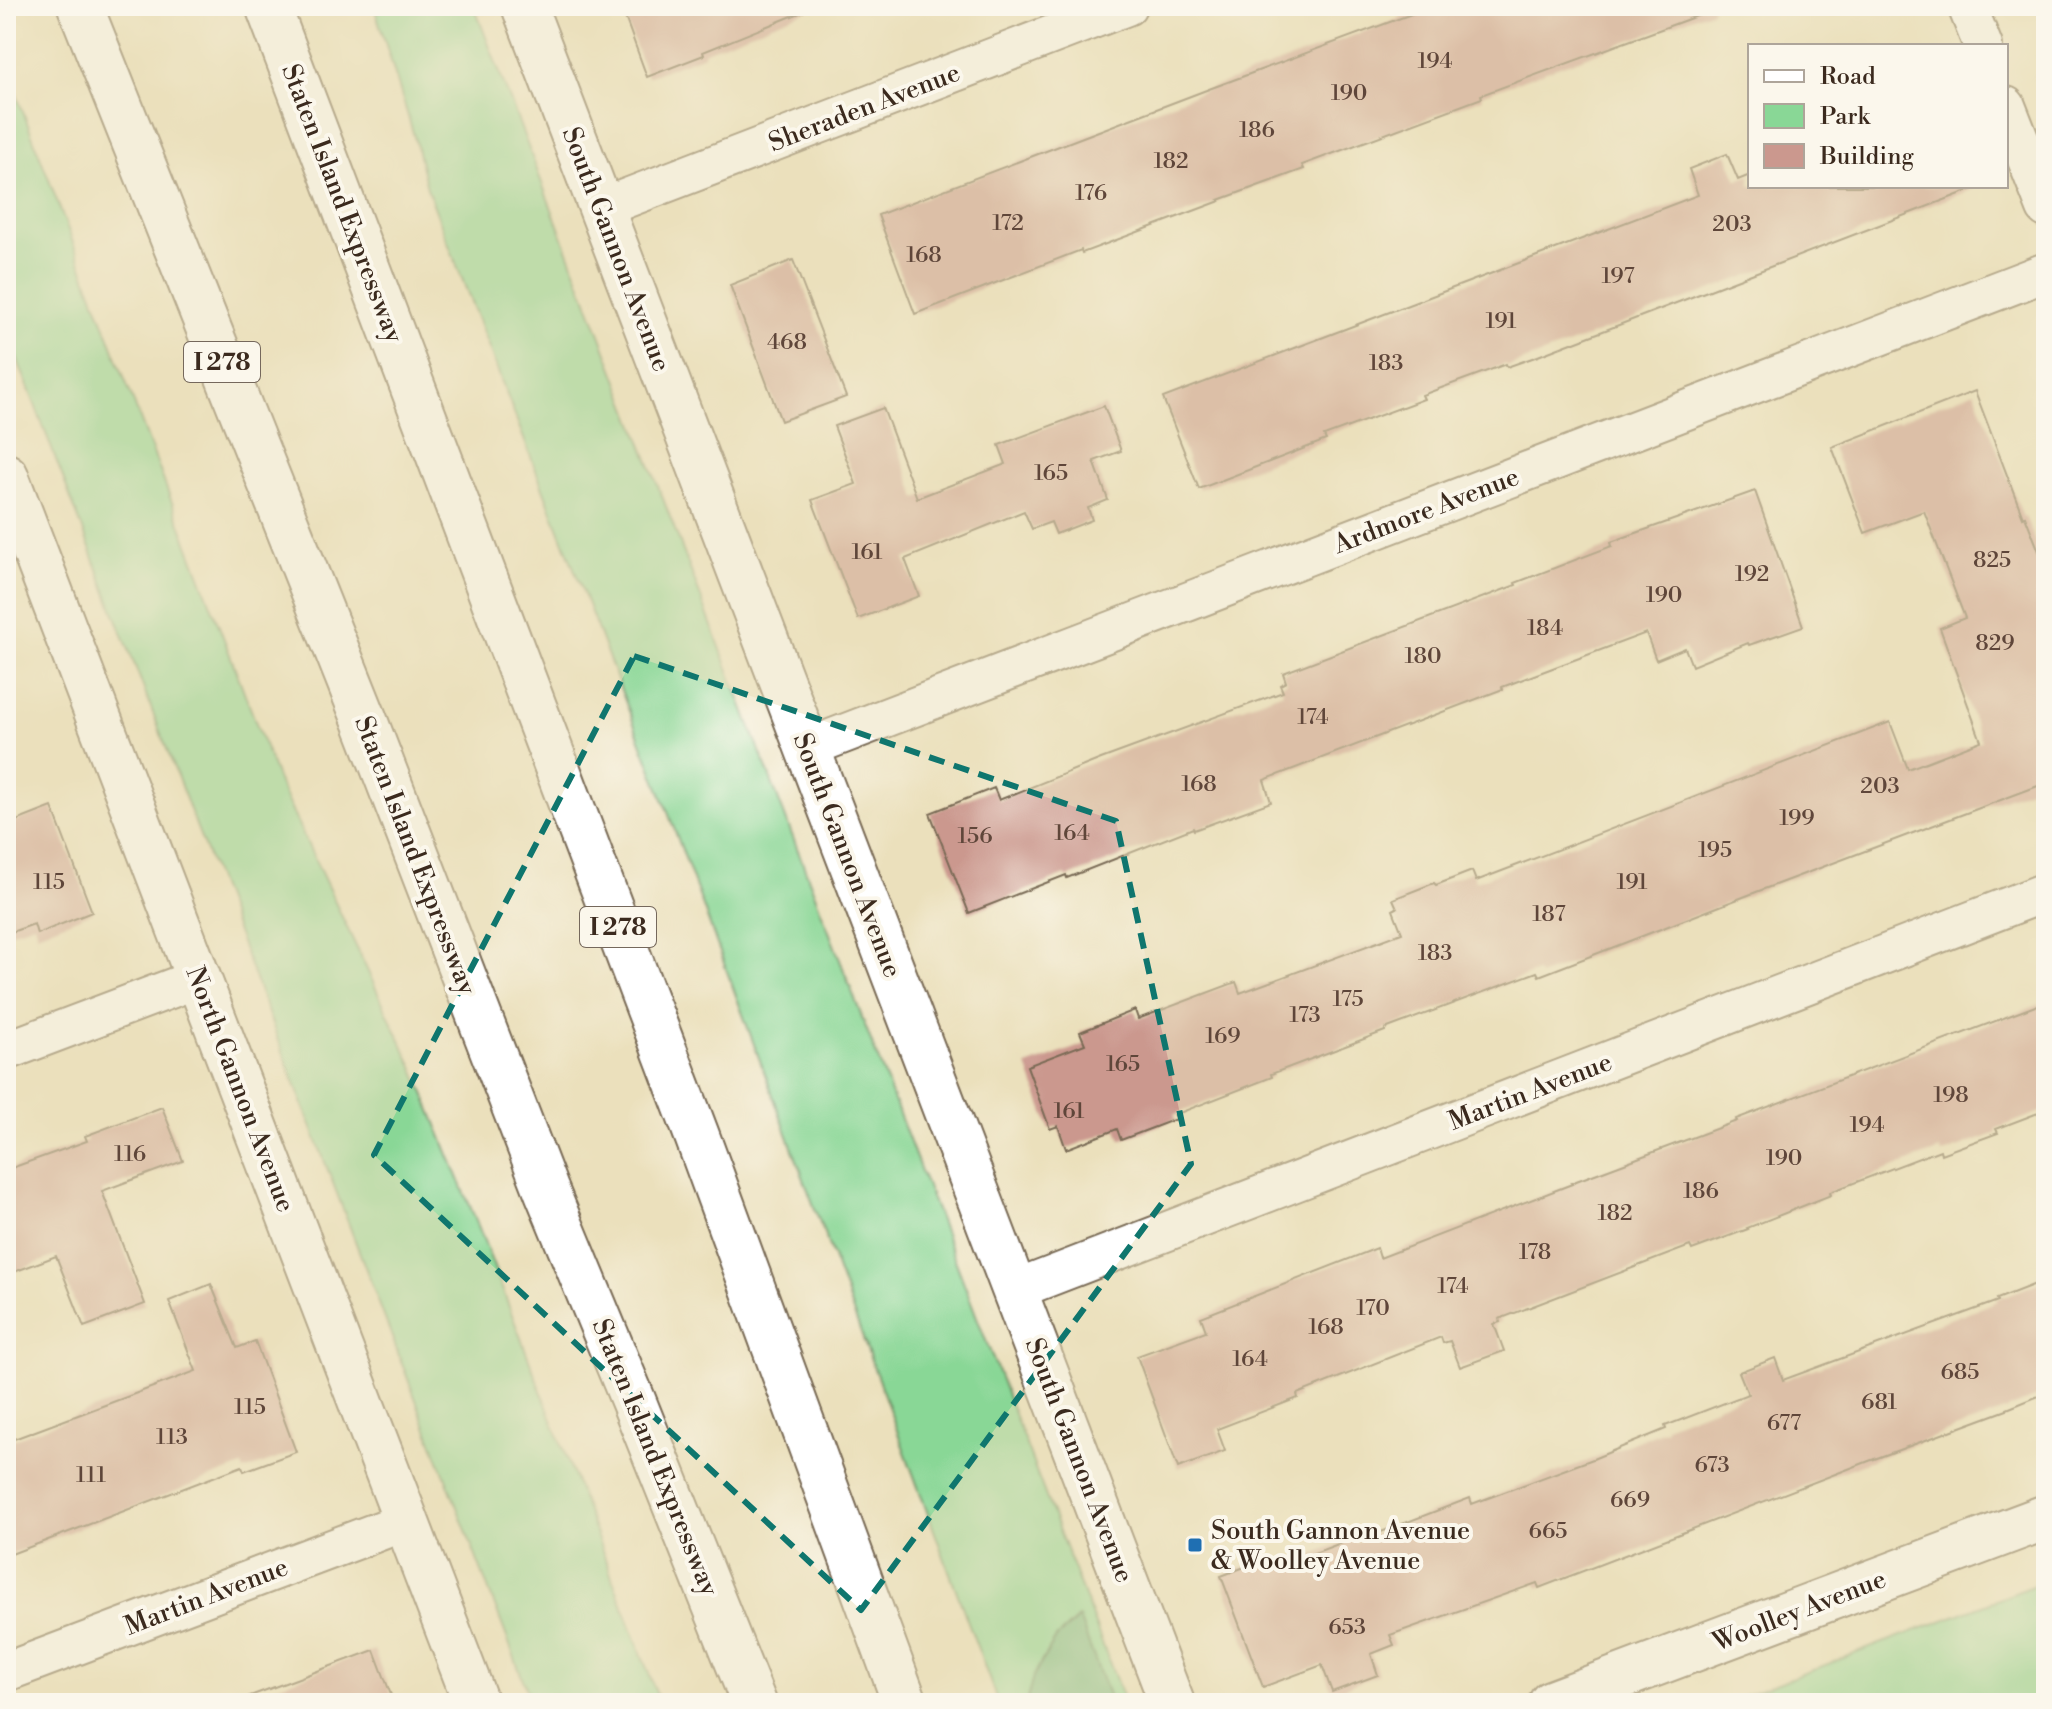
<svg xmlns="http://www.w3.org/2000/svg" width="2052" height="1709" viewBox="0 0 2052 1709" font-family="'Libre Bodoni',serif">
  <style>
    .green { fill: #89d796; stroke: #62805a; stroke-width: 2 }
    .forest { fill: #6eb87f; stroke: #54714e; stroke-width: 2 }
    .building { fill: #cb988e }
    .lines { fill: none; stroke-linecap: round; stroke-linejoin: round }
    .minor-casing { stroke: #796a55; stroke-width: 42 }
    .tertiary-casing { stroke: #796a55; stroke-width: 48 }
    .secondary-casing { stroke: #796a55; stroke-width: 48 }
    .motorway-casing { stroke: #796a55; stroke-width: 48 }
    .minor { stroke: #fff; stroke-width: 38 }
    .tertiary { stroke: #fff; stroke-width: 44 }
    .secondary { stroke: #fff; stroke-width: 44 }
    .motorway { stroke: #fff; stroke-width: 44 }
    .marked { fill: none; stroke: #0f766e; stroke-width: 6; stroke-dasharray: 16 10; stroke-linejoin: round }
    .poi-dot { fill: #1f6fb2; stroke: #fbf7ec; stroke-width: 3 }
    .labels { text-anchor: middle; stroke-width: 8; stroke-linejoin: round; paint-order: stroke }
    .number-label { font-size: 22px; fill: #5f463a }
    .shield { fill: #fbf7ec; stroke: #75685c; stroke-width: 2 }
    .shield-label { font-size: 24px; font-weight: bold; fill: #3b2a1e }
    .street-label { font-size: 26px; fill: #3b2a1e; stroke: #fbf7ec }
    .poi-label { font-size: 26px; fill: #3b2a1e; stroke: #fbf7ec; text-anchor: start }
  </style>
  <rect width="100%" height="100%" fill="#fbf7ec"/>
  <filter id="ink" filterUnits="userSpaceOnUse"><feTurbulence type="fractalNoise" baseFrequency=".0125" numOctaves="2"/><feDisplacementMap in="SourceGraphic" scale="16" xChannelSelector="R" yChannelSelector="G"/><feConvolveMatrix kernelMatrix="1 2 1 2 8 2 1 2 1" color-interpolation-filters="sRGB"/></filter>
  <filter id="wash" filterUnits="userSpaceOnUse"><feTurbulence type="fractalNoise" baseFrequency=".006" numOctaves="4" result="noise"/><feDisplacementMap in="SourceGraphic" scale="32" xChannelSelector="R" yChannelSelector="G"/><feGaussianBlur stdDeviation="1.8" result="paint"/><feColorMatrix in="noise" values="0 0 0 0 0 0 0 0 0 0 0 0 0 0 0 0 0 1.4 0 .05"/><feComposite in="paint" operator="in"/></filter>
  <g filter="url(#wash)">
    <rect width="100%" height="100%" fill="#ebe0bc"/>
    <!-- green -->
    <path class="green" d="M374 6H474L1125 1703H1111L1078 1618C1048 1644 1036 1665 1026 1703H998L665 804 427 188 414 136Z
      M6 67 280 786 414 1069 479 1228 660 1703H532L6 329Z
      M2046 1581V1703H1725Z"/>
    <!-- forest -->
    <path class="forest" d="M1079 1618 1111 1703H1026L1033 1677 1056 1638Z"/>
    <g id="blocks">
      <!-- building -->
      <path class="building" d="M621 6H812V8L703 52 704 55 647 77Z
        M1433 6H1712L1713 10 1481 95 1482 98 1302 165 1304 169 1219 200 1220 201 1082 253 1081 250 915 314 878 215 1209 89Z
        M1727 154 1738 180 1750 175V186H1973V189L1538 356 1507 367 1506 364 1422 395 1424 399 1324 436 1326 440 1199 489 1163 398 1698 195 1689 169Z
        M793 260 846 397 781 421 730 285Z
        M1975 391 2023 517 2025 516 2046 569V783L1764 889 1539 976 1537 972 1385 1029V1031L1271 1074 1272 1077 1174 1115 1176 1119 1121 1140 1117 1129 1066 1149 1058 1126 1050 1129 1027 1066 1085 1044 1080 1032 1135 1010 1138 1019 1236 982 1240 993 1402 933 1393 910 1397 908 1393 899 1434 883 1436 885 1472 871 1476 881 1890 722 1908 769 1981 741 1940 628 1965 618 1924 511 1865 533 1832 447Z
        M1104 406 1121 451 1094 461 1108 500 1088 508 1092 520 1056 534 1051 522 1032 529 1024 511 905 559 919 596 858 619 812 500 856 484 834 426 883 408 917 498 1006 464 999 445Z
        M1755 491 1803 626 1749 645 1748 643 1692 666 1685 648 1656 660 1646 633 1502 687 1503 689 1264 780 1271 802 1194 830 1193 828 1067 878 1066 875 969 913 930 813 994 788 999 800 1101 759 1283 692 1280 685 1286 682 1283 673 1516 585 1515 583 1612 546 1611 542Z
        M52 807 92 912 37 934 34 924 6 934V825Z
        M2046 1002V1110L1996 1129 1998 1133 1941 1154 1940 1150 1830 1192 1831 1195 1747 1228 1748 1229 1692 1250 1690 1246 1499 1319 1500 1322 1494 1324 1504 1351 1460 1367 1450 1341 1443 1343 1441 1337 1297 1394 1298 1398 1217 1429 1225 1451 1178 1468 1137 1356 1206 1331 1201 1317 1377 1248 1380 1258 1572 1184 1571 1183 1737 1121 1736 1119Z
        M162 1107 183 1161 102 1191 145 1304 84 1327 56 1256 6 1275V1170L87 1141 85 1136Z
        M2046 1280V1393L2007 1409V1410L1869 1461 1539 1588 1537 1583 1390 1635 1394 1645 1371 1654 1378 1675 1332 1692 1322 1665 1263 1687 1221 1576 1268 1558 1272 1569 1354 1538 1355 1542 1470 1498 1472 1504 1593 1459 1666 1429 1665 1426 1748 1394 1739 1372 1775 1358 1783 1380 1998 1301 1997 1299Z
        M211 1284 237 1348 255 1341 296 1452 244 1471 242 1466 6 1556V1442L196 1371 169 1301Z
        M374 1650 394 1703H243L242 1699Z"/>
    </g>
  </g>
  <g filter="url(#ink)">
    <use href="#blocks" fill-opacity="0" stroke="#796a55" stroke-width="2"/>
    <g class="lines">
      <defs>
        <path id="minor" d="M1967 6 1983 46
          M2006 106 2046 208
          M601 208 1127 6
          M807 748 2046 272
          M6 1051 199 978
          M1015 1290 2046 892
          M6 1672 406 1521"/>
        <path id="tertiary" d="M1551 1703 2046 1517"/>
        <path id="secondary" d="M524 6 1172 1703
          M6 476 476 1703"/>
        <path id="motorway" d="M80 6 364 718 547 1192 633 1400 754 1703
          M268 6 697 1136 905 1703"/>
      </defs>
      <!-- minor casing -->
      <use href="#minor" class="minor-casing"/>
      <!-- tertiary casing -->
      <use href="#tertiary" class="tertiary-casing"/>
      <!-- secondary casing -->
      <use href="#secondary" class="secondary-casing"/>
      <!-- motorway casing -->
      <use href="#motorway" class="motorway-casing"/>
      <!-- minor -->
      <use href="#minor" class="minor"/>
      <!-- tertiary -->
      <use href="#tertiary" class="tertiary"/>
      <!-- secondary -->
      <use href="#secondary" class="secondary"/>
      <!-- motorway -->
      <use href="#motorway" class="motorway"/>
    </g>
  </g>
  <!-- marked area -->
  <path d="M0 0H2052V1709H0ZM634 656 1116 821 1191 1164 861 1610 374 1155Z" fill="#ebe0bc" fill-opacity=".55" fill-rule="evenodd"/>
  <path class="marked" d="M634 656 1116 821 1191 1164 861 1610 374 1155Z"/>
  <!-- markers -->
  <rect class="poi-dot" x="1187" y="1537" width="16" height="16" rx="4"/>
  <g class="labels">
    <!-- number labels -->
    <g class="number-label">
      <text x="1435" y="68">194</text>
      <text x="1349" y="100">190</text>
      <text x="1257" y="137">186</text>
      <text x="1171" y="168">182</text>
      <text x="1091" y="200">176</text>
      <text x="1008" y="230">172</text>
      <text x="1732" y="231">203</text>
      <text x="924" y="262">168</text>
      <text x="1618" y="283">197</text>
      <text x="1501" y="328">191</text>
      <text x="787" y="349">468</text>
      <text x="1386" y="370">183</text>
      <text x="1051" y="480">165</text>
      <text x="867" y="559">161</text>
      <text x="1992" y="567">825</text>
      <text x="1752" y="581">192</text>
      <text x="1664" y="602">190</text>
      <text x="1545" y="635">184</text>
      <text x="1995" y="650">829</text>
      <text x="1423" y="663">180</text>
      <text x="1313" y="724">174</text>
      <text x="1199" y="791">168</text>
      <text x="1880" y="793">203</text>
      <text x="1797" y="825">199</text>
      <text x="1072" y="840">164</text>
      <text x="975" y="843">156</text>
      <text x="1715" y="857">195</text>
      <text x="49" y="889">115</text>
      <text x="1632" y="889">191</text>
      <text x="1549" y="921">187</text>
      <text x="1435" y="960">183</text>
      <text x="1348" y="1006">175</text>
      <text x="1305" y="1022">173</text>
      <text x="1223" y="1043">169</text>
      <text x="1123" y="1071">165</text>
      <text x="1951" y="1102">198</text>
      <text x="1069" y="1118">161</text>
      <text x="1867" y="1132">194</text>
      <text x="130" y="1161">116</text>
      <text x="1784" y="1165">190</text>
      <text x="1701" y="1198">186</text>
      <text x="1615" y="1220">182</text>
      <text x="1535" y="1259">178</text>
      <text x="1453" y="1293">174</text>
      <text x="1373" y="1315">170</text>
      <text x="1326" y="1334">168</text>
      <text x="1250" y="1366">164</text>
      <text x="1960" y="1379">685</text>
      <text x="1879" y="1409">681</text>
      <text x="250" y="1414">115</text>
      <text x="1784" y="1430">677</text>
      <text x="172" y="1444">113</text>
      <text x="1712" y="1472">673</text>
      <text x="91" y="1482">111</text>
      <text x="1630" y="1507">669</text>
      <text x="1548" y="1538">665</text>
      <text x="1347" y="1634">653</text>
    </g>
    <!-- shield labels -->
    <g class="shield">
      <rect x="184" y="342" width="76" height="40" rx="6"/>
      <rect x="580" y="907" width="76" height="40" rx="6"/>
    </g>
    <g class="shield-label">
      <text x="222" y="370">I 278</text>
      <text x="618" y="935">I 278</text>
    </g>
    <!-- street labels -->
    <g class="street-label">
      <text transform="translate(864 107) rotate(-21)" y="9">Sheraden Avenue</text>
      <text transform="translate(343 203) rotate(69)" y="9">Staten Island Expressway</text>
      <text transform="translate(617 249) rotate(69)" y="9">South Gannon Avenue</text>
      <text transform="translate(1426 510) rotate(-21)" y="9">Ardmore Avenue</text>
      <text transform="translate(416 855) rotate(69)" y="9">Staten Island Expressway</text>
      <text transform="translate(848 855) rotate(69)" y="9">South Gannon Avenue</text>
      <text transform="translate(241 1089) rotate(69)" y="9">North Gannon Avenue</text>
      <text transform="translate(1530 1091) rotate(-21)" y="9">Martin Avenue</text>
      <text transform="translate(656 1457) rotate(68)" y="9">Staten Island Expressway</text>
      <text transform="translate(1080 1460) rotate(69)" y="9">South Gannon Avenue</text>
      <text transform="translate(206 1596) rotate(-21)" y="9">Martin Avenue</text>
      <text transform="translate(1799 1610) rotate(-21)" y="9">Woolley Avenue</text>
    </g>
    <!-- poi labels -->
    <g class="poi-label">
      <text x="1211" y="1539">South Gannon Avenue<tspan x="1211" dy="30">&amp; Woolley Avenue</tspan></text>
    </g>
  </g>
  <!-- margin -->
  <rect width="2052" height="1709" fill="none" stroke="#fbf7ec" stroke-width="32"/>
  <!-- legend -->
  <rect x="1748" y="44" width="260" height="144" fill="#fbf7ec" stroke="#aea59a" stroke-width="2"/>
  <rect x="1764" y="70" width="40" height="12" fill="#ffffff" stroke="#aea59a" stroke-width="2"/>
  <text x="1820" y="84" font-size="24" fill="#3b2a1e">Road</text>
  <rect x="1764" y="104" width="40" height="24" fill="#89d796" stroke="#aea59a" stroke-width="2"/>
  <text x="1820" y="124" font-size="24" fill="#3b2a1e">Park</text>
  <rect x="1764" y="144" width="40" height="24" fill="#cb988e" stroke="#aea59a" stroke-width="2"/>
  <text x="1820" y="164" font-size="24" fill="#3b2a1e">Building</text>
</svg>
